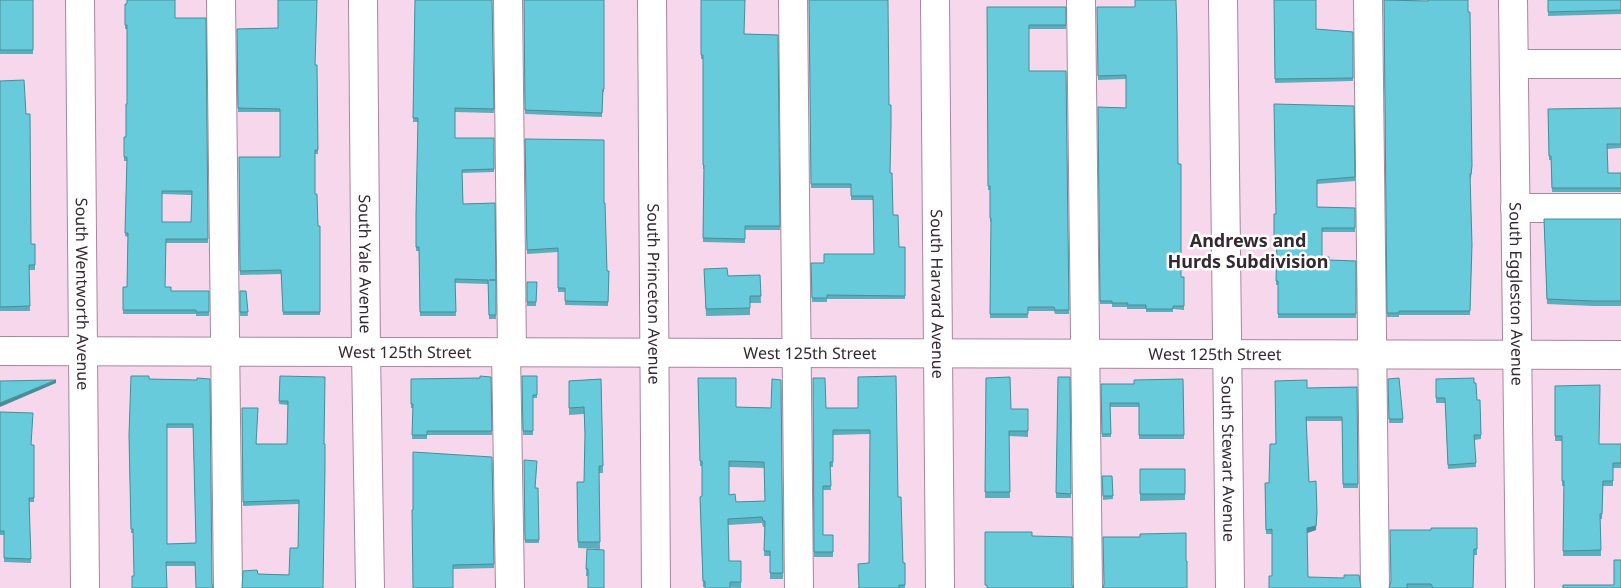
<svg xmlns="http://www.w3.org/2000/svg" width="1621" height="588" viewBox="0 0 1621 588" font-family="'Noto Sans',sans-serif">
  <style>
    .lines { fill: none; stroke-linecap: round; stroke-linejoin: round }
    .minor-casing { stroke: #a6889c; stroke-width: 30 }
    .minor { stroke: #fff; stroke-width: 28 }
    .wall { fill: #59afbc; fill-rule: evenodd }
    .shaded-wall { fill: #488e99 }
    .building { fill: #67cbdb; stroke: #488e99; fill-rule: evenodd }
    .labels { text-anchor: middle; stroke-width: 5; stroke-linejoin: round; paint-order: stroke }
    .street-label { font-size: 16px; fill: #352830; stroke: #fff }
    .neighbourhood-label { font-size: 18px; font-weight: bold; fill: #352830; stroke: #fff }
  </style>
  <rect width="100%" height="100%" fill="#f7d7ec"/>
  <g class="lines">
    <defs>
      <g id="minor">
        <path id="s1" d="M80 0 85 588"/>
        <path d="M221 0 228 588"/>
        <path id="s2" d="M363 0 366 352 370 588"/>
        <path d="M508 0 512 352"/>
        <path id="s3" d="M652 0 656 588"/>
        <path d="M793 0 799 588"/>
        <path id="s4" d="M935 0 940 588"/>
        <path d="M1081 0 1088 588"/>
        <path id="s5" d="M1223 0 1230 588"/>
        <path d="M1368 0 1375 588"/>
        <path id="s6" d="M1513 0 1520 588"/>
        <path d="M1514 64H1621"/>
        <path d="M1515 208H1621"/>
        <path id="s7" d="M0 351 1621 355"/>
        <path d="M506 352 510 588"/>
      </g>
    </defs>
    <!-- minor casing -->
    <use href="#minor" class="minor-casing"/>
    <!-- minor -->
    <use href="#minor" class="minor"/>
  </g>
  <!-- wall -->
  <path class="wall" d="M0 0H33V54H0Z
    M415 0H492L494 113 455 112V138H494V172L462 173 463 204 495 203 496 319H489L488 284 455 283 456 316H420L419 251H416V215L418 122H413Z
    M524 0H604V92H603L602 117 525 114Z
    M701 0 744 34 778 35 780 230H745V243L703 242 704 169H703V59H701Z
    M809 0 889 105 890 173 893 215 899 247H905V299H827V302H812L811 263H824L874 254 873 200H851V188H811Z
    M1274 0 1316 29 1353 32V81L1275 83Z
    M1384 0 1428 1 1468 12 1472 170 1471 178H1470L1472 245 1470 315H1399V317H1387Z
    M1548 0H1621V14L1548 16Z
    M125 4H127L175 18H206L208 243H166L165 287 171 291H209V316H196V314H123V287H127L128 237 125 236 127 161H124V141L126 137 127 104V29H125ZM162 194 192 195 191 222H162Z
    M987 7H1066V29H1029V71H1066L1069 314H1055L1054 311H1028V318H990L991 222H990V190H988Z
    M1097 7H1135L1178 164 1181 277H1184V310L1173 309V312H1146V309H1127V307H1112V304H1100L1098 107 1126 108V79L1098 80Z
    M278 28 316 65 318 130V154H315V194L318 226H320V315H283L281 274 240 275 239 157H280V112H238L237 29Z
    M0 81 31 244H35V270H29L30 311H0Z
    M1354 106 1355 181 1317 184V207L1355 208V232H1322V257L1329 260 1356 261V318H1278V285H1276L1277 243H1274V214H1276Z
    M1621 108V148L1607 149 1608 173H1621V192H1552L1551 160H1549L1548 109Z
    M525 139 604 203 607 271H609L608 306 565 305V292H558V252L527 254Z
    M1544 219H1621V306H1593L1547 304Z
    M704 269 728 276 760 275 761 303H750V315L706 316Z
    M527 282H537L536 306H527Z
    M240 291H246L248 316H240Z
    M280 376 324 444 323 588 258 574 289 575 298 548 299 504 243 506 242 408 257 444H287L288 405 279 404Z
    M522 376H537V398H533V435H523Z
    M491 377 492 435H427V439H412L413 408H411V379L480 378Z
    M858 377 898 497 903 563H905V588H858L869 563 870 434 833 435V467H830L831 490H823V535H833V557H814L813 378 826 408H858Z
    M1058 377H1070L1071 498H1056Z
    M698 378 736 407 771 408 781 380 783 579H770V556H764L765 527H763L762 523 728 525 729 561H741V588L703 587 700 502 702 496V466H700ZM729 467 764 468 765 501 736 502 729 495Z
    M986 378 1011 409H1028V437L1009 436 1010 498H985Z
    M149 379 197 380 210 379 195 566H166L133 533H131L129 439ZM167 428H193L196 543 167 544Z
    M601 379 603 473H599L600 549 578 548 577 482H584L585 438 584 414 569 415V381Z
    M1183 379 1184 439H1139V407H1110L1111 437H1102L1101 384H1134Z
    M1388 379 1403 419V423H1389Z
    M1436 379 1474 383 1481 435V439L1474 440 1476 467 1448 469 1445 403H1436Z
    M1555 386 1599 444H1621V468H1613V486H1603L1602 519H1600L1601 556H1563L1564 486H1562V441H1555Z
    M1357 387 1358 488H1343L1342 421H1306L1309 482 1316 530 1307 533 1308 577 1361 588 1272 576V534H1266L1265 483H1269L1307 388Z
    M0 412 31 445H34V502H29L31 563 4 562V535H0Z
    M492 457 494 568 453 569 413 510Z
    M524 460 535 488H538L539 543H525Z
    M1140 469H1185V500L1140 501Z
    M1102 476H1112L1113 499 1103 500Z
    M1477 528V555H1474L1473 588H1389L1431 530Z
    M587 549 604 588 588 576H586Z"/>
  <!-- shaded-wall -->
  <path class="shaded-wall" d="M56 380V383L0 407V403Z
    M1317 512 1316 530 1307 533V528Z"/>
  <!-- building -->
  <path class="building" d="M0 0H33V50H0Z
    M127 0H175V18H206L208 239H166L165 287H171V291H209V312H196V310H123V287H127L128 233H125L127 157H124V137H126V104H127V25H125V4H127ZM162 191H192L191 222H162Z
    M278 0H317L315 65H317L318 150H315V194H317L318 226H320V312H283L281 270 240 271 239 157H280V109L238 108 237 29 278 28Z
    M415 0H492L494 109 455 108V138H494V169L462 170 463 204 495 203 496 280H489H496V315H489L488 280 455 279 456 312H420L419 247H416V215L418 118H413Z
    M524 0H604V89H603L602 113 525 110Z
    M701 0H745L744 34 778 35 780 226H745V239L703 238 704 165H703V55H701Z
    M809 0H888L889 105H891V126L890 173H892L893 215H898L899 247H905V296L827 295V298H812L811 263H824V254H874L873 196H851V184H811Z
    M1135 0H1176L1177 34 1178 164H1181V277H1184V306H1173V309H1146V305H1127L1128 303H1112V301H1100L1098 107 1126 108V75L1098 76 1097 7H1135Z
    M1274 0H1316V29L1353 32V78L1275 79Z
    M1384 0 1428 1V0H1468V12H1470L1472 166 1471 174H1470L1472 245 1470 311H1399V313H1387Z
    M1548 0H1621V10L1548 12Z
    M987 7H1066V25H1029V71H1066L1069 310H1055L1054 307H1028V314H990L991 218H990V186H988Z
    M24 80 26 114H30L31 244H35V265H29L30 306 0 307V81Z
    M1274 104 1354 106 1355 177 1317 180V207L1355 208V228H1322V257H1329V260L1356 261V314H1278V281H1276L1277 238H1274V214H1276Z
    M1621 108V144H1607L1608 173H1621V188H1552L1551 156H1549L1548 109Z
    M525 139 604 140V203H605L607 271H609L608 302 565 301V288H558V248L527 250Z
    M1544 219H1621V301H1593L1547 299Z
    M727 268 728 276 760 275 761 296H750V308L706 309 704 269Z
    M527 282H537L536 302H527Z
    M240 291H246L248 312H240Z
    M131 376H149V379L197 380V378L210 379 212 584 213 588H196L195 562H166L167 588H132V576H134L133 529H131L129 435ZM167 424H193L196 543 167 544Z
    M280 376 325 377 324 444H325V468L323 588H242L243 571 257 570 258 574 289 575 290 548H298L299 500 243 502 242 408H258L256 444H287L288 401H279Z
    M480 376 491 377 492 431H427V435H412L413 404H411V379L480 378Z
    M522 376H537V395H533V431H523Z
    M896 376 898 497H901L903 563H905V585H899V588H859L858 564 869 563 870 430H833V462H830L831 486H823V535H833V552H814L813 378H825L826 408H858V377Z
    M1010 377 1011 409H1028V431H1009L1010 492H985L986 378Z
    M1058 377H1070L1071 494 1056 493Z
    M698 378H736V407L771 408 772 379 781 380 783 573H770V551H764L765 521H763L762 517 728 519 729 561H741V582H730V588H705V581H703L700 497 702 496V461H700ZM729 461 764 462 765 501 736 502 735 494 729 495Z
    M1399 378 1403 419H1389L1388 379Z
    M1474 378V383H1476L1477 400H1480L1481 435H1474L1476 463 1448 465 1445 398H1436V379Z
    M601 379 603 466H599L600 542H578L577 482H584L585 433 584 407 569 408V381Z
    M1183 379 1184 435H1139V403H1110L1111 434H1102L1101 384H1134V380Z
    M56 380 0 403V381Z
    M1307 380V388L1357 387 1358 484H1343L1342 417H1306L1309 482 1316 481 1317 512 1316 526 1307 528 1308 577 1344 578V575H1359L1361 588H1269V576H1272V529L1266 530 1265 483H1269L1270 444H1276L1275 381Z
    M1600 385 1599 444H1621V463H1613V481H1603L1602 514H1600L1601 550 1563 551 1564 481H1562V436H1555V386Z
    M0 412 33 413 31 445H34V498H29L31 559 4 558V531H0Z
    M413 452 492 457 494 564 453 565V588H413L412 510H413Z
    M524 460 537 461 535 488H538L539 540H525Z
    M1140 469H1185V494H1140Z
    M1102 476H1112L1113 496H1103Z
    M1431 528H1477V549H1474L1473 588H1433L1431 584H1407V588H1389L1391 581 1390 530H1431Z
    M985 532H1032V536L1072 537V585L1074 588H987V585H985Z
    M1186 533V561H1187V588H1103L1104 584 1103 537H1140V534Z
    M587 549 604 550V588H588V569H586Z
    M1614 560H1621V588H1563V585H1614Z"/>
  <g class="labels">
    <!-- street labels -->
    <g class="street-label">
      <text dy="6" stroke="none"><textPath href="#s2" startOffset="264">South Yale Avenue</textPath></text>
      <text dy="6" stroke="none"><textPath href="#s1" startOffset="294">South Wentworth Avenue</textPath></text>
      <text dy="6" stroke="none"><textPath href="#s3" startOffset="294">South Princeton Avenue</textPath></text>
      <text dy="6" stroke="none"><textPath href="#s4" startOffset="294">South Harvard Avenue</textPath></text>
      <text dy="6" stroke="none"><textPath href="#s6" startOffset="294">South Eggleston Avenue</textPath></text>
      <text dy="6" stroke="none"><textPath href="#s7" startOffset="405">West 125th Street</textPath></text>
      <text dy="6" stroke="none"><textPath href="#s7" startOffset="810">West 125th Street</textPath></text>
      <text dy="6" stroke="none"><textPath href="#s7" startOffset="1215">West 125th Street</textPath></text>
      <text dy="6" stroke="none"><textPath href="#s5" startOffset="459">South Stewart Avenue</textPath></text>
    </g>
    <!-- neighbourhood labels -->
    <g class="neighbourhood-label">
      <text x="1248" y="247">Andrews and<tspan x="1248" dy="21">Hurds Subdivision</tspan></text>
    </g>
  </g>
</svg>
